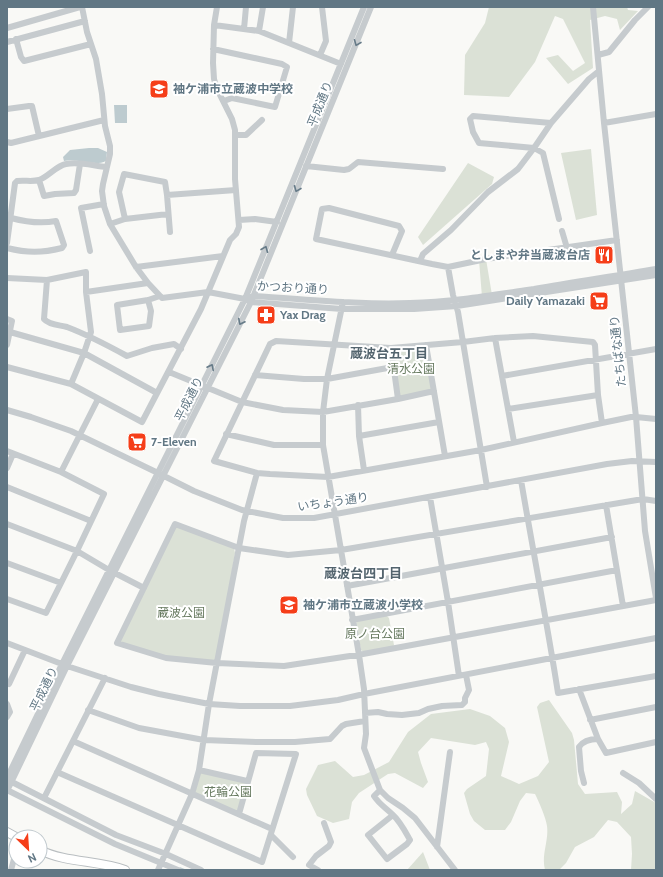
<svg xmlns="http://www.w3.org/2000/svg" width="663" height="877" viewBox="0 0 663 877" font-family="Cabin,'Noto Sans JP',sans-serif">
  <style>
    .green { fill: #dbe1d6 }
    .water { fill: #bdcbcf }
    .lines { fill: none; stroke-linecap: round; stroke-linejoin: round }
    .stream { stroke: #bdcbcf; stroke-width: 1.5 }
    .major-casing { stroke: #b9bec1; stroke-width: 10 }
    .minor { stroke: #c6cbce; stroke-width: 6 }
    .major { stroke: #fff; stroke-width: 8 }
    .oneway { stroke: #667b88 }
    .labels { text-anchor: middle; stroke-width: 4; stroke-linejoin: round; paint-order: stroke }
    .poi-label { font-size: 12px; font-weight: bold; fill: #617784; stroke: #fff; text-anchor: start }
    .street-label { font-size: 12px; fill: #617784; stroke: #fff }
    .park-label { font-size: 12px; fill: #677a60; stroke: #fff }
    .neighbourhood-label { font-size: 13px; font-weight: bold; fill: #53646e; stroke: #fff }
  </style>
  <rect width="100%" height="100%" fill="#f9f9f6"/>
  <!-- green -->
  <path class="green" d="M489 7H627L628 10 638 11 620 30 617 19 605 16 590 20 593 68 568 84 546 58 558 55 573 71 585 63 563 19 555 16 535 62 509 97 464 95 465 55 485 23Z
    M591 149 597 215 576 220 561 153Z
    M468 163 494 177 492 184 423 245 418 237Z
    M486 259 492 295 482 297 479 260Z
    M426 345 434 391 398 399 391 348Z
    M175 524 234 548 235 553 217 663 166 658 117 643Z
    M386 615 389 618 394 645 393 647 365 653 361 650 356 623 357 621Z
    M549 700 572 733 574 740 578 784 585 794 617 792 622 802 621 814 632 804 635 791 656 803V870H631L632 854 631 837 617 822 608 820 594 837 575 847 566 863 559 870H545C541 855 549 841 547 826 546 818 539 802 535 794L526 793 520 801 511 822 505 830H485L474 821 470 814 464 793 467 789 486 776 489 749 486 742 475 745 431 738 418 752 421 763 428 782 423 788 395 773 388 774 359 793 352 802 349 819 333 823 317 816 307 795 306 789 318 765 335 761 353 777 364 775 389 762 408 732 431 714 470 709 490 716 505 728 509 742 501 776 519 784 538 776 549 762 537 707 540 703Z
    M199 770 247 781 239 814 192 794Z
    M423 852 430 870H407Z"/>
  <!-- water -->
  <path class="water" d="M114 105H127V123H115Z
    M89 148H98L107 152 106 161C94 167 78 158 64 161L63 157 70 150Z"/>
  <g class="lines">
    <!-- stream -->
    <path class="stream" d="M180 868 185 870"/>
    <defs>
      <path id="major" d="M7 832 16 837
        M40 850C66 863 97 860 125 870"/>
    </defs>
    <!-- major casing -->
    <use href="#major" class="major-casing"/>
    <!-- minor -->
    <path class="minor" d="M82 7 87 32 96 59 102 94 105 126 110 146V154L103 184 102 191 104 206 110 224 136 267 148 283 162 298 208 292 245 299 251 302 342 309H414L457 306 656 275
      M593 7 604 123 636 417 645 531 656 598
      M214 25 259 31 341 64
      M7 28 80 7
      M244 29 246 7
      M259 31 263 7
      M16 39 21 57 24 61 91 44
      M7 42 85 21
      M289 43 293 7
      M213 49 282 64 287 67 275 107 232 98 224 101
      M320 55 326 41 322 7
      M598 55 609 52 635 20 648 7
      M7 109 29 106H32L39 136
      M551 123 473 116 470 119 473 132 479 143 534 148 543 153 559 219
      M604 123 656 114
      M236 135H246L262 120
      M7 142 11 143 104 120
      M306 166 344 170 349 169 358 162 443 169
      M39 180 44 196 55 194 74 193 76 190 80 164
      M167 195 170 232
      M125 219 168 214
      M239 220 255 219 277 222
      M110 224 125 219 119 192 124 174 165 182 167 195 236 190
      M562 231 567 248
      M7 243 15 183 17 181C25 180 32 182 39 180 49 176 56 166 66 164 79 161 94 166 107 167
      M7 248C27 253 42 253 62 248L64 245 56 221C40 224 26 222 11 218
      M90 251 81 208 104 204
      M392 255 402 231 399 226 329 208 322 209 316 239 432 264 448 267 486 259 617 240
      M420 261 423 254 451 230 488 192 518 169 534 148 551 123 589 79 599 71
      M136 267 223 256
      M448 267 453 295 458 312 487 487
      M7 278 47 280 86 272V292L91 332 84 353 71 384
      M47 280 44 319C49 325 60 325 67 327 88 335 107 345 127 356L152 348 174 344 181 349
      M86 292 148 283
      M250 297 253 296C306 299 358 305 410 303 452 302 493 295 534 289 574 282 615 276 656 269
      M148 300 151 311 149 326 120 330 117 305 148 300 160 296
      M343 302 327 379 323 412V445L359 655 364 689 366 734 364 748 380 790 388 798 403 808 415 818 455 870
      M7 319 12 321 7 345
      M10 332 84 353 157 393
      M495 338 514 442
      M426 345 445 456
      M391 348 398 399
      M7 367 71 384 142 422 201 309 230 240 236 234 239 227 235 179V130L232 119 217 89 214 79 213 63 214 25 217 7
      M169 372 242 402 283 410 323 412 398 399 434 391
      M255 375 304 379H327L393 367
      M502 376 656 349
      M358 405 359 436 364 470
      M508 409 598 395
      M7 410 31 417 71 431 158 473 194 491 242 510 283 518H314L607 464 632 461 656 462
      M602 423 598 395 595 345 593 342 533 336 495 338 463 342 391 348 276 341 270 344 214 461 257 473 270 474 328 477 481 450 602 423 631 417H636L656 419
      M226 434 274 445H323
      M359 436 439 422
      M7 451 61 472 104 494 77 551 46 613 7 599
      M7 468 13 454
      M61 472 98 399
      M521 480C533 551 547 622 558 693L656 676
      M7 487 91 521
      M430 497 448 602 459 676
      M656 501 643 499 341 550 288 555 239 548 175 524 117 643 166 658 217 663 284 666 363 654 656 600
      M606 505 623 606
      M7 524 77 551 109 570 144 588
      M7 563 61 583
      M347 586 612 537
      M352 620 617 570
      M7 643 67 666 131 687 159 694 209 704 240 706H290L338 700 364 694 656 638
      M7 683 9 684 25 650
      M579 689 598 739 606 753 656 742
      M7 704 10 712 7 717
      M88 710 139 728 204 740 257 742H295L330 739 342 726 346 724 365 721
      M365 713 378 712 387 714 402 715 419 713 428 709 442 706 462 705 465 702V698L469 690 466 675
      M590 720 656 707
      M73 741 272 829
      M199 770 247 781
      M57 772 262 862 296 754 256 753 239 814
      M623 773 639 783 656 799
      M7 778 62 664 245 299 364 7
      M8 780 116 835 166 854 201 870
      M584 783 581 771 579 747C583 741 591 739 598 739
      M7 790 115 844 178 870
      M380 790 374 796C379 804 386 808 392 814 400 821 405 831 410 840L407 844 387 859 368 835 393 815
      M7 791 67 666 251 302 371 7
      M44 798 105 678
      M271 835 293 857
      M437 847 450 752
      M11 870 16 852
      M158 870 192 794 199 770 209 704 244 521 257 473
      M318 870 309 865 316 856 329 846 331 842 324 823"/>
    <!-- major -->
    <use href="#major" class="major"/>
  </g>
  <!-- one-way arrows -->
  <defs><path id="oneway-chevron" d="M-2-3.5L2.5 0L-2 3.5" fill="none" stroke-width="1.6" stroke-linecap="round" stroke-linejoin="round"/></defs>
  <g class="oneway">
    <use href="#oneway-chevron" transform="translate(357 43) rotate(112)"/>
    <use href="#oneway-chevron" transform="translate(297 189) rotate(112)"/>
    <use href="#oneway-chevron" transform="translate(265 249) rotate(-68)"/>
    <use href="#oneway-chevron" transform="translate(241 322) rotate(117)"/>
    <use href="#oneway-chevron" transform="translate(211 367) rotate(-63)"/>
  </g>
  <!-- icons -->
  <defs>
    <symbol id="school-square" viewBox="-11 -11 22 22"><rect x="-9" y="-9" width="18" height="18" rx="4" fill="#f53e19" stroke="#fff"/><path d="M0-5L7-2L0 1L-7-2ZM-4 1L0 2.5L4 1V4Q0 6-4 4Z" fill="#fff"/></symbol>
    <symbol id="restaurant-square" viewBox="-11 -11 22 22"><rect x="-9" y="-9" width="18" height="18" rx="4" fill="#f53e19" stroke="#fff"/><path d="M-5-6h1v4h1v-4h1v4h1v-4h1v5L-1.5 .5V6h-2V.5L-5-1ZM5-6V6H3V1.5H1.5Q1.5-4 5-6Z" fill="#fff"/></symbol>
    <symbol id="supermarket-square" viewBox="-11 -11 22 22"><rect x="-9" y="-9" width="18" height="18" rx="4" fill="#f53e19" stroke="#fff"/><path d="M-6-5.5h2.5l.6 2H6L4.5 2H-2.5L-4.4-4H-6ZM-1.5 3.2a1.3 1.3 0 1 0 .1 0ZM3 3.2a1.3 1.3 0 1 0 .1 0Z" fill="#fff"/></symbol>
    <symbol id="pharmacy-square" viewBox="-11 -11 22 22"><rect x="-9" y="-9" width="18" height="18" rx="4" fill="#f53e19" stroke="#fff"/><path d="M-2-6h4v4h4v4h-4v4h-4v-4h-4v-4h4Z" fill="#fff"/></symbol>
  </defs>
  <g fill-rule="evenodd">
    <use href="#school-square" x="148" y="78" width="22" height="22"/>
    <use href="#restaurant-square" x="593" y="244" width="22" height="22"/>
    <use href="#supermarket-square" x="588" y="290" width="22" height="22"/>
    <use href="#pharmacy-square" x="255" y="304" width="22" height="22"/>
    <use href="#supermarket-square" x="126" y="431" width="22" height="22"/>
    <use href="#school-square" x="278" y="594" width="22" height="22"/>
  </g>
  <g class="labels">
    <!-- poi labels -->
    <g class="poi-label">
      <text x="173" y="93">袖ケ浦市立蔵波中学校</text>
      <text x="590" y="259" text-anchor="end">としまや弁当蔵波台店</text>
      <text x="585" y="305" text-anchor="end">Daily Yamazaki</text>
      <text x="280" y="319">Yax Drag</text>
      <text x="151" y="446">7-Eleven</text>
      <text x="303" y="609">袖ケ浦市立蔵波小学校</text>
    </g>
    <!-- street labels -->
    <g class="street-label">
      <text transform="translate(320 104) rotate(-68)" y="4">平成通り</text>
      <text transform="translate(293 288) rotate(3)" y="4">かつおり通り</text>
      <text transform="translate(618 351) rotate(-96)" y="4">たちばな通り</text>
      <text transform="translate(189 399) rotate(-63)" y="4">平成通り</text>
      <text transform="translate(333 502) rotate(-8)" y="4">いちょう通り</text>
      <text transform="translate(44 689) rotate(-64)" y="4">平成通り</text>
    </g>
    <!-- park labels -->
    <g class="park-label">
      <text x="411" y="373">清水公園</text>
      <text x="181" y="617">蔵波公園</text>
      <text x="375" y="638">原ノ台公園</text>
      <text x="228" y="796">花輪公園</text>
    </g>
    <!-- neighbourhood labels -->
    <g class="neighbourhood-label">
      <text x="389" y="358">蔵波台五丁目</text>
      <text x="363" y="578">蔵波台四丁目</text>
    </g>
  </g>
  <!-- border -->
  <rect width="663" height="877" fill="none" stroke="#617784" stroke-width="16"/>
  <!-- north arrow -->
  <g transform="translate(28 849) rotate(155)"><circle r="19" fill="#ffffff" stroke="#c0c9ce"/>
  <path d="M0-3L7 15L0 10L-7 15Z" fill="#f53e19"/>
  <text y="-6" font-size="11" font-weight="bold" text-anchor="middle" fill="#617784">N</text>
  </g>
</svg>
